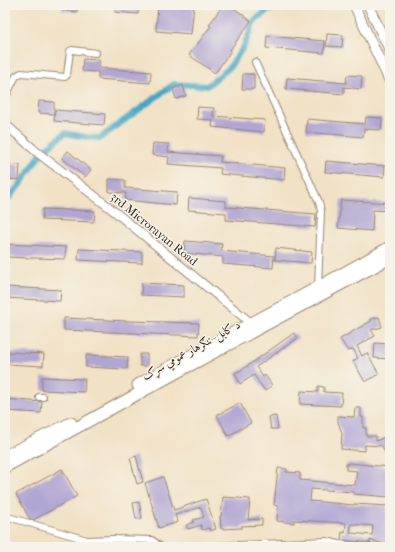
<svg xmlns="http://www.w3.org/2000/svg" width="395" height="552" viewBox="0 0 395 552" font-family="'IM FELL French Canon',Amiri,serif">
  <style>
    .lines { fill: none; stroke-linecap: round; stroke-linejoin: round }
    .canal { stroke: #45a6c5; stroke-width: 6 }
    .building { fill: #b1a6d3; fill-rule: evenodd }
    .street-casing { stroke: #968672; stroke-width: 8 }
    .secondary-casing { stroke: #968672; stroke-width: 10 }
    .primary-casing { stroke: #968672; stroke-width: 11 }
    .highway-casing { stroke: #968672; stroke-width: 13 }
    .street { stroke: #fff; stroke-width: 6 }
    .secondary { stroke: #fff; stroke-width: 8 }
    .primary { stroke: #fff; stroke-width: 9 }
    .highway { stroke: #fff; stroke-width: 11 }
    .labels { text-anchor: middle; stroke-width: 3; stroke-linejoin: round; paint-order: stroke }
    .street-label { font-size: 12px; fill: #3b2a1e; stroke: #f7f3e8 }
  </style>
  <rect width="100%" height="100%" fill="#f7f3e8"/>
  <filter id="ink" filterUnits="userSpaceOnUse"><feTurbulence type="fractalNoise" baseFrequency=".025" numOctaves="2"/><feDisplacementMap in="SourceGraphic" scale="8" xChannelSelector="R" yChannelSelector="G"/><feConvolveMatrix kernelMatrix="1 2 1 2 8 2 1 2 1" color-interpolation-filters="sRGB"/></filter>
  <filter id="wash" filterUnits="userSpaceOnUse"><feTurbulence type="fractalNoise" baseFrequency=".012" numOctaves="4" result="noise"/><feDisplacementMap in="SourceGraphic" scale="16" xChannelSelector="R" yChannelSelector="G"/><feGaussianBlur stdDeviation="0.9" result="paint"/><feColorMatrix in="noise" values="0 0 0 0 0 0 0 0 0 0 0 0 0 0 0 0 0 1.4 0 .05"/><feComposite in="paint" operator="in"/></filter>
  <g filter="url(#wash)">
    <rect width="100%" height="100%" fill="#f1e2c6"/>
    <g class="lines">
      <!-- canal -->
      <path class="canal" d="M5 203 22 182 42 152 65 133 86 137 100 138 174 84 207 86 229 68 244 46 254 21 267 11 282 6 293 5"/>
    </g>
    <g id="blocks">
      <!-- building -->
      <path class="building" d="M62 5H78L77 12 62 10Z
        M116 5H139L138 14 115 12Z
        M158 5H194L191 34 156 31Z
        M223 5H230L251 21 230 50 231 51 215 73 189 55 211 26 209 25Z
        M327 34 343 35 342 47 326 46Z
        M267 36 325 41 324 53 266 48Z
        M83 59 99 60V68L151 72 150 83 98 79V72L82 71Z
        M243 74H254V89H242Z
        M347 75 362 76 361 89 344 87V94L286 89 287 78 346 83Z
        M183 85 186 96 176 99 173 89Z
        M39 101 54 102V114L38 113Z
        M198 107 214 108 213 116 265 120 264 132 212 127 213 120 197 119Z
        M55 110 105 114 104 125 54 121Z
        M366 117 382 118 381 130 364 129 363 137 306 132 307 119 365 124Z
        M153 143 169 144 168 152 221 156 220 162 285 168 284 180 220 174 221 168 168 164 169 157 152 155Z
        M68 151 91 170 85 177 62 158Z
        M326 161 385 166 384 177 325 172Z
        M5 164 20 165 19 180 5 179Z
        M109 179 125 180V188L177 192 176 205 125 200 126 193 109 192Z
        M189 198 226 201V207L316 214 315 227 226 220V213L188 210Z
        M341 200 390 203V211L373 210 372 231 338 228Z
        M43 209 95 211 94 222 42 220Z
        M185 241 222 244 221 251 274 256 273 268 223 264V257L184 253Z
        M5 244 66 247 65 259 5 257Z
        M276 248 312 252 311 263 275 260Z
        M79 249 142 252V263L78 260Z
        M142 283 184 285V297L141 295Z
        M5 287 61 290 60 301 5 298Z
        M379 317 382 327 371 330 375 336 357 346 362 356 367 353 379 374 365 382 353 361 358 358 353 349 348 351 340 339 371 321V319Z
        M64 318 128 321 199 323 198 336 64 330Z
        M294 333 298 338 256 367 263 377 265 375 272 385 265 391 254 375 240 384 235 373 243 369Z
        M375 343 390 344V359L374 358Z
        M5 352 44 354 43 366 5 364Z
        M140 354H147V366H140Z
        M86 355 128 357 127 369 86 367Z
        M42 377 85 379 84 392 42 390Z
        M318 386 324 387V392L342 393 341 406 300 404 301 391 318 392Z
        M5 399 42 402 41 413 5 411Z
        M240 403 251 423 228 436 217 415Z
        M355 408H361V417H363V428H366V436H376V441L385 437 390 447V462L382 446 365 445V451L341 449 342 433 338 422V416L354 417Z
        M276 416 278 429H271L269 417Z
        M136 456 143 482 137 484 130 458Z
        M348 463 389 467V468H390V488L389 497 354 494V492L311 489 310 501 354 505V504L388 506 387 523H390V546L370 540V543L341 540 342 532 345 533 346 523 294 520V523L277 521 278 506 274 505 278 468 287 469 286 472 300 473V480L355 485 357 471 346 470V464H348ZM351 524 373 526 372 535 350 533Z
        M62 469 77 496 33 520 29 518 16 494Z
        M163 477 174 510 206 499 216 529 210 531 209 528 202 530 201 525 188 529 186 525 194 522 193 520 204 517 201 507 175 515 178 522 159 528 145 483Z
        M223 497 250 499 248 520 262 519V525L241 526 242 528 221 529 220 516H221Z
        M139 502 142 518 136 519 133 503Z"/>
    </g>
  </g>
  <g filter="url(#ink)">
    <use href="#blocks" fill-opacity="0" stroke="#968672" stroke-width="1"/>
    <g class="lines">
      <defs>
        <path id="street" d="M255 62 319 202 321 211 318 287
          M5 98 16 76 21 73 65 77 67 75 70 51 72 50 96 53
          M39 397H43
          M5 516 87 540 113 539 152 540 161 547
          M194 547 326 541 339 544 369 547"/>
        <path id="secondary" d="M5 124 38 153 109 207 251 323"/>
        <path id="primary" d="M354 5 390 82
          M368 5 390 51"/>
        <path id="highway" d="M138 385C221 338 307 295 390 247
          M5 456 71 423
          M5 467 183 369 390 258"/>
      </defs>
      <!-- street casing -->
      <use href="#street" class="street-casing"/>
      <!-- secondary casing -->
      <use href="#secondary" class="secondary-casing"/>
      <!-- primary casing -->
      <use href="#primary" class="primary-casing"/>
      <!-- highway casing -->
      <use href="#highway" class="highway-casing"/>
      <!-- street -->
      <use href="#street" class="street"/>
      <!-- secondary -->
      <use href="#secondary" class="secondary"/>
      <!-- primary -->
      <use href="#primary" class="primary"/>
      <!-- highway -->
      <use href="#highway" class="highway"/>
    </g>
  </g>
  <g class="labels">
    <!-- street labels -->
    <g class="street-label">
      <text transform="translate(154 229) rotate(39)" y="4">3rd Microrayan Road</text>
      <text transform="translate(191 350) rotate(-29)" y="4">د کابل–ننګرهار عمومي سړک</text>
    </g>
  </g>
  <!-- margin -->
  <rect width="395" height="552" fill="none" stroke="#f7f3e8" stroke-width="20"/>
</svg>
